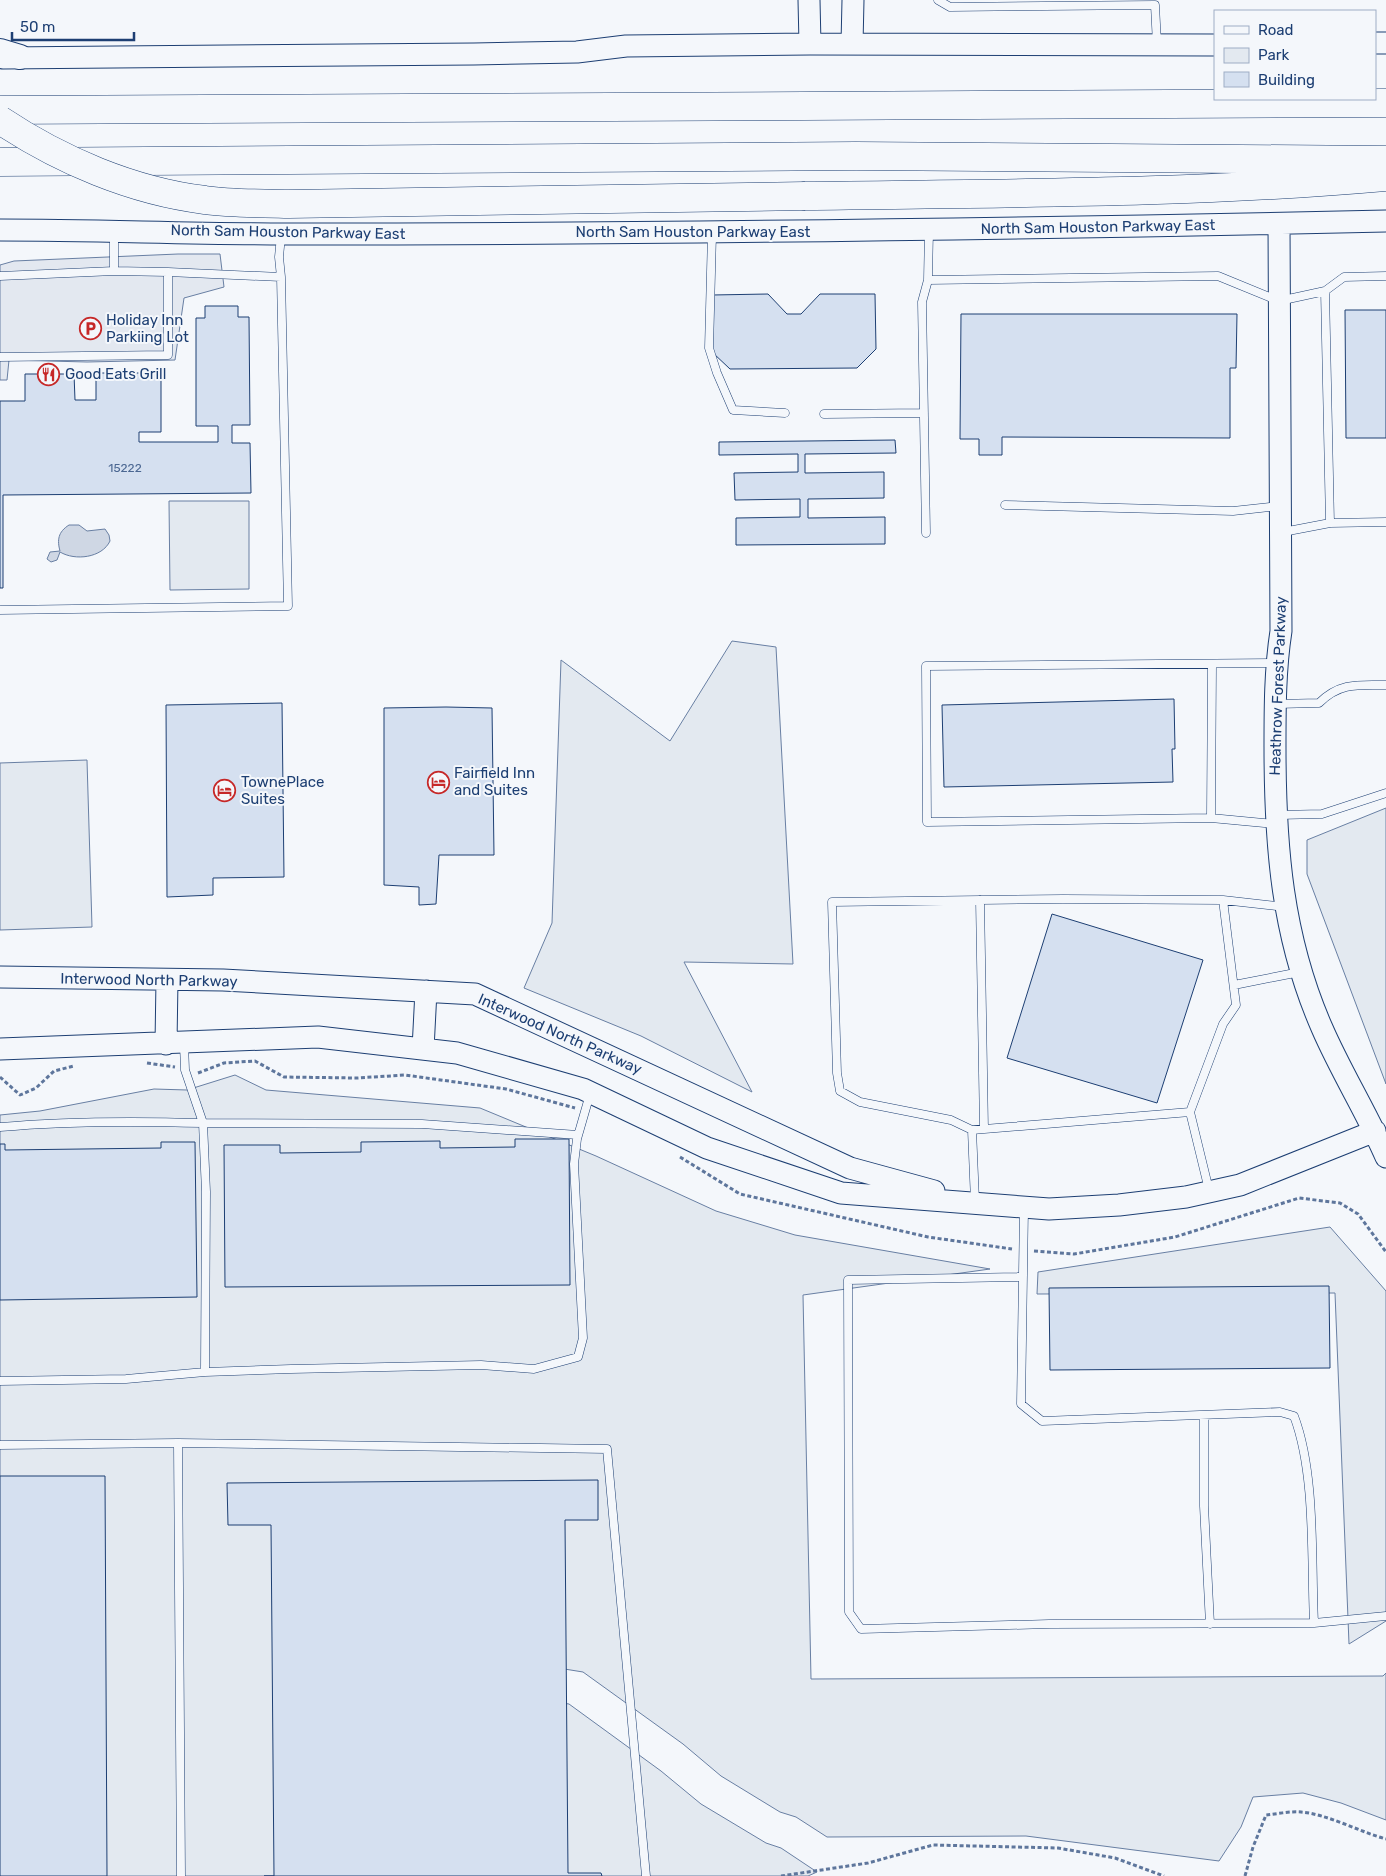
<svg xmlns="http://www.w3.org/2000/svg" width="1386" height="1876" viewBox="0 0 1386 1876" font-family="Rubik,sans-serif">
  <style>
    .green { fill: #e3e9f0; stroke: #687fa3 }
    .parking { fill: #e3e8f0; stroke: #687fa3 }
    .water { fill: #cfd7e4; stroke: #687fa3 }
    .building { fill: #d5e0f0; stroke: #1d3f73 }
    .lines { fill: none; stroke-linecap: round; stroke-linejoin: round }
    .lane-casing { stroke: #1d3f73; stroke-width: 9 }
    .secondary-casing { stroke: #1d3f73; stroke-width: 23 }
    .primary-casing { stroke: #1d3f73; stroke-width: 26 }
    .highway-casing { stroke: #1d3f73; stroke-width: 29 }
    .path { stroke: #5e769c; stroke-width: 3; stroke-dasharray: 4 2.5; stroke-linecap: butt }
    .lane { stroke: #f4f7fb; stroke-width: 8 }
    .secondary { stroke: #f4f7fb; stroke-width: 21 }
    .primary { stroke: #f4f7fb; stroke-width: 24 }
    .highway { stroke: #f4f7fb; stroke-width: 28 }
    .highway-bridge-casing { stroke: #1d3f73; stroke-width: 29; stroke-linecap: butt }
    .highway-bridge { stroke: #f4f7fb; stroke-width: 28 }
    .labels { text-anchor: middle; stroke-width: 4; stroke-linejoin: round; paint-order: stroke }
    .number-label { font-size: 12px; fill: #4b6792 }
    .street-label { font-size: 15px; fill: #1d3f73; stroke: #f4f7fb }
    .poi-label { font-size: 15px; fill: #1d3f73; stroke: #f4f7fb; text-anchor: start }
  </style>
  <rect width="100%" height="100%" fill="#f4f7fb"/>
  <!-- green -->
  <path class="green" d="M169 501H249V589L170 590Z
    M732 641 776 647 793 964 684 962 752 1092 641 1036 524 988 552 923 561 660 670 741Z
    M87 760 92 927 0 930V763Z
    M1386 808V1084L1307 874V840Z
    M235 1075 266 1090 480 1108 596 1156 716 1211 795 1235 990 1269 803 1295 811 1679 1383 1676 1386 1673V1820L1341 1803 1303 1793 1253 1797 1241 1827 1219 1861 1026 1836 827 1837 796 1817 780 1812 721 1776 683 1744 583 1672 521 1662 469 1876H0V1115L40 1111 154 1089 187 1090Z
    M1330 1227 1386 1291V1621L1349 1644 1335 1293 1037 1294 1038 1272Z
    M524 1697 569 1704 661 1771 701 1804 766 1843 781 1848 817 1872 808 1876H504Z"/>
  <!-- parking -->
  <path class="parking" d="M178 254H220L224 287 184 298 175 360 87 362 9 360 7 380H0V265L14 261Z"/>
  <!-- water -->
  <path class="water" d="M69 525H79L87 531 105 529 109 535 110 541C102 558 75 561 60 552L57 560 51 562 47 559 50 552 60 551C57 540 58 532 69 525Z"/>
  <!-- building -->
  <path class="building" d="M768 294 787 314H801L820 294H875L876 349 857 368 730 369 712 352V295Z
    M205 306H238V317H249L250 425H232V443H250L251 493 3 495V588H0V401H25V374H74L75 400H96V373H161V432H139V442H218V426H196V318H205Z
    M1345 310H1386V438H1346Z
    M961 314H1237L1236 368H1230V438L1002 437V455H979V439H960Z
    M895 440 896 453 805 454V473L884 472V498L808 499V518L885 517V544L736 545V518L800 517V499L735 500 734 473 798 472V454L719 455V442Z
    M1174 699 1175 749H1172L1173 782 944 787 942 705Z
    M282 703 284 877 213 878V895L167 897 166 705Z
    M446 707 492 708 494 855H439L436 904 419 905V887L384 885V708Z
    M1052 914 1203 960 1157 1103 1007 1058Z
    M515 1139H569L570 1285 225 1287 224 1145H280V1153L361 1152V1142L440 1141V1148L515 1147Z
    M161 1142H195L197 1297 0 1300V1144H5V1150L161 1148Z
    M1329 1286 1330 1368 1050 1370 1049 1288Z
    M0 1476H105L107 1876H0Z
    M598 1480V1520H565L568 1873H601L602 1876H264H274L271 1525H228L227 1483Z"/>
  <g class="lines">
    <defs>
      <path id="lane" d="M938 0 950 7 1155 5 1157 44
        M929 230 928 280 1218 276 1279 301 1325 291
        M712 234 709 348 717 373 733 410 785 413
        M114 271V232
        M168 272 281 277
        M0 276 114 271 168 272V355L0 357
        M1386 276 1344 277 1325 291 1330 523 1386 522
        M824 414 924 413
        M1005 505 1233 511 1278 506
        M1283 532 1330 523
        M926 533 922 302 928 280
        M0 610 288 606 281 277 279 257 281 236
        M1276 704 1319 703C1340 682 1359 685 1386 685
        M1278 815 1322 814 1386 793
        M1211 818 1212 665
        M1274 824 1211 818 927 822 926 666 1275 663
        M980 900 984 1129
        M1223 900 1285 907
        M1234 985 1300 972
        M1190 1112 1209 1190
        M0 1127C67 1121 135 1121 203 1123L185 1070 184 1044
        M972 1130 1190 1112 1223 1024 1236 1005 1223 900 1063 899 832 902 837 1073 840 1091 860 1102 951 1120 972 1130 975 1201
        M1022 1277 848 1280 849 1612 861 1629 1049 1624 1314 1623C1311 1560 1316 1474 1294 1416L1280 1412 1042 1421 1021 1404 1024 1209
        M205 1372 206 1192 203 1123 422 1124 578 1135
        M0 1381 126 1379 205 1372 291 1369 481 1365 534 1369 578 1357 583 1338 574 1164 577 1139 590 1094
        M1204 1415V1506L1210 1624
        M178 1443 181 1876
        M0 1445 178 1443 607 1449 646 1876
        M1314 1623 1386 1616"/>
      <path id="secondary" d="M809 0 810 44
        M1375 43H1386
        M852 44 853 0
        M3 58 474 54 577 52 626 46 810 44 1215 45
        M1279 224 1281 631C1275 670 1275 708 1275 747 1275 846 1282 937 1322 1028 1341 1072 1367 1113 1386 1157
        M0 230C95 230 190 234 286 234 652 234 1019 229 1386 221
        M0 977 223 980 475 994 850 1168 934 1191
        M166 1044 167 980
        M0 1049 318 1037 457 1053 583 1089 707 1148 841 1193 1049 1209 1119 1205 1186 1197 1240 1185 1375 1131
        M423 1049 426 991"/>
      <path id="primary" d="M0 51 20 57"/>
      <path id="highway" d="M0 110 1386 103
        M0 162 856 156 1386 160
        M805 196C999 193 1193 194 1386 177"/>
    </defs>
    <!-- lane casing -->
    <use href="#lane" class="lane-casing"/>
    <!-- secondary casing -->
    <use href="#secondary" class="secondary-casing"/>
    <!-- primary casing -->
    <use href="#primary" class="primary-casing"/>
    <!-- highway casing -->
    <use href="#highway" class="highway-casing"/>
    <!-- path -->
    <path class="path" d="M147 1063 175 1067
      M198 1073 224 1063 255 1061 284 1077 357 1078 405 1075 506 1089 575 1108
      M0 1077 20 1095 36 1088 54 1071 74 1066
      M680 1157 740 1194 928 1237 1012 1249
      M1034 1251 1074 1254 1175 1237 1299 1198 1340 1203 1358 1214 1386 1252
      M781 1876 868 1863 933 1845 1058 1848 1115 1858 1164 1876
      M1245 1876 1253 1847 1266 1815C1277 1814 1290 1811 1301 1812 1327 1814 1360 1832 1386 1839"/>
    <!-- lane -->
    <use href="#lane" class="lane"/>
    <!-- secondary -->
    <use href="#secondary" class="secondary"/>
    <!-- primary -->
    <use href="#primary" class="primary"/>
    <!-- highway -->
    <use href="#highway" class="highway"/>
    <defs>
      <path id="highway-bridge" d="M0 120C60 160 132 191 205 200 232 204 261 203 289 204L805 196"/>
    </defs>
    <!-- highway-bridge casing -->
    <use href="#highway-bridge" class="highway-bridge-casing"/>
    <!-- highway-bridge -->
    <use href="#highway-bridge" class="highway-bridge"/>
  </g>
  <!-- icons -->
  <defs>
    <symbol id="parking-ring" viewBox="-11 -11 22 22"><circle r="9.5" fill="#f4f7fb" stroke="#c62828" stroke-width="1.5"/><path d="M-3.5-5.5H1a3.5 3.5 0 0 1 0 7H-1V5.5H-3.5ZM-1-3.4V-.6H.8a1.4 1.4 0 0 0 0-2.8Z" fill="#c62828"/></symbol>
    <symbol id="restaurant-ring" viewBox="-11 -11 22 22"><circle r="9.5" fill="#f4f7fb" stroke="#c62828" stroke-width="1.5"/><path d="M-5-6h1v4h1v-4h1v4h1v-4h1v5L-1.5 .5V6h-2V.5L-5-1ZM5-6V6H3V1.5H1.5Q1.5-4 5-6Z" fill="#c62828"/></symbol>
    <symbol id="hotel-ring" viewBox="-11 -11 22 22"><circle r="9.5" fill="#f4f7fb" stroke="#c62828" stroke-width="1.5"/><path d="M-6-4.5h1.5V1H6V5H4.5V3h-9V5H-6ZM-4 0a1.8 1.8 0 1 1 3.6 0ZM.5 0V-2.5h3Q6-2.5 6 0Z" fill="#c62828"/></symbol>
  </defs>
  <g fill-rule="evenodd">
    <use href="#parking-ring" x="78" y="316" width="25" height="25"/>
    <use href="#restaurant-ring" x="36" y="362" width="25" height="25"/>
    <use href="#hotel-ring" x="426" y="770" width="25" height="25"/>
    <use href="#hotel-ring" x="212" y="778" width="25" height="25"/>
  </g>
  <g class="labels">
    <!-- number labels -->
    <g class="number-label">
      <text x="125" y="472">15222</text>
    </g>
    <!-- street labels -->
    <g class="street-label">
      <text transform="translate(1098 227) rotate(-1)" y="5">North Sam Houston Parkway East</text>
      <text transform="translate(288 232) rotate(1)" y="5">North Sam Houston Parkway East</text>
      <text x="693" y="237">North Sam Houston Parkway East</text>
      <text transform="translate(1278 686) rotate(-88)" y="5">Heathrow Forest Parkway</text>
      <text transform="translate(149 980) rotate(1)" y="5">Interwood North Parkway</text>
      <text transform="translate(560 1034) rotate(24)" y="5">Interwood North Parkway</text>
    </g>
    <!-- poi labels -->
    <g class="poi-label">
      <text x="106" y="325">Holiday Inn<tspan x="106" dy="17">Parkiing Lot</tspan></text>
      <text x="65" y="379">Good Eats Grill</text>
      <text x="454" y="778">Fairfield Inn<tspan x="454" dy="17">and Suites</tspan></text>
      <text x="241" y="787">TownePlace<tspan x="241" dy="17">Suites</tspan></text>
    </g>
  </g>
  <!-- legend -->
  <rect x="1214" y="10" width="162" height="90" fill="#f4f7fb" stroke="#9eadc5"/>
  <rect x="1224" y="26" width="25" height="8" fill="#f4f7fb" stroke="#9eadc5"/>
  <text x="1258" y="35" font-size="15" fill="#1d3f73">Road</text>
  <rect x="1224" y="48" width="25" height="15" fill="#e3e9f0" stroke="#9eadc5"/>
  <text x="1258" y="60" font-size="15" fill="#1d3f73">Park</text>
  <rect x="1224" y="72" width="25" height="15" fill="#d5e0f0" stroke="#9eadc5"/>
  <text x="1258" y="85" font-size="15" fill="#1d3f73">Building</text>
  <!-- scale -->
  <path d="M12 32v8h122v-8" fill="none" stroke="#1d3f73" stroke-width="2.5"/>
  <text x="20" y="32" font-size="15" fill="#1d3f73" stroke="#f4f7fb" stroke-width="4" paint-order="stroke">50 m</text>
</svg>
